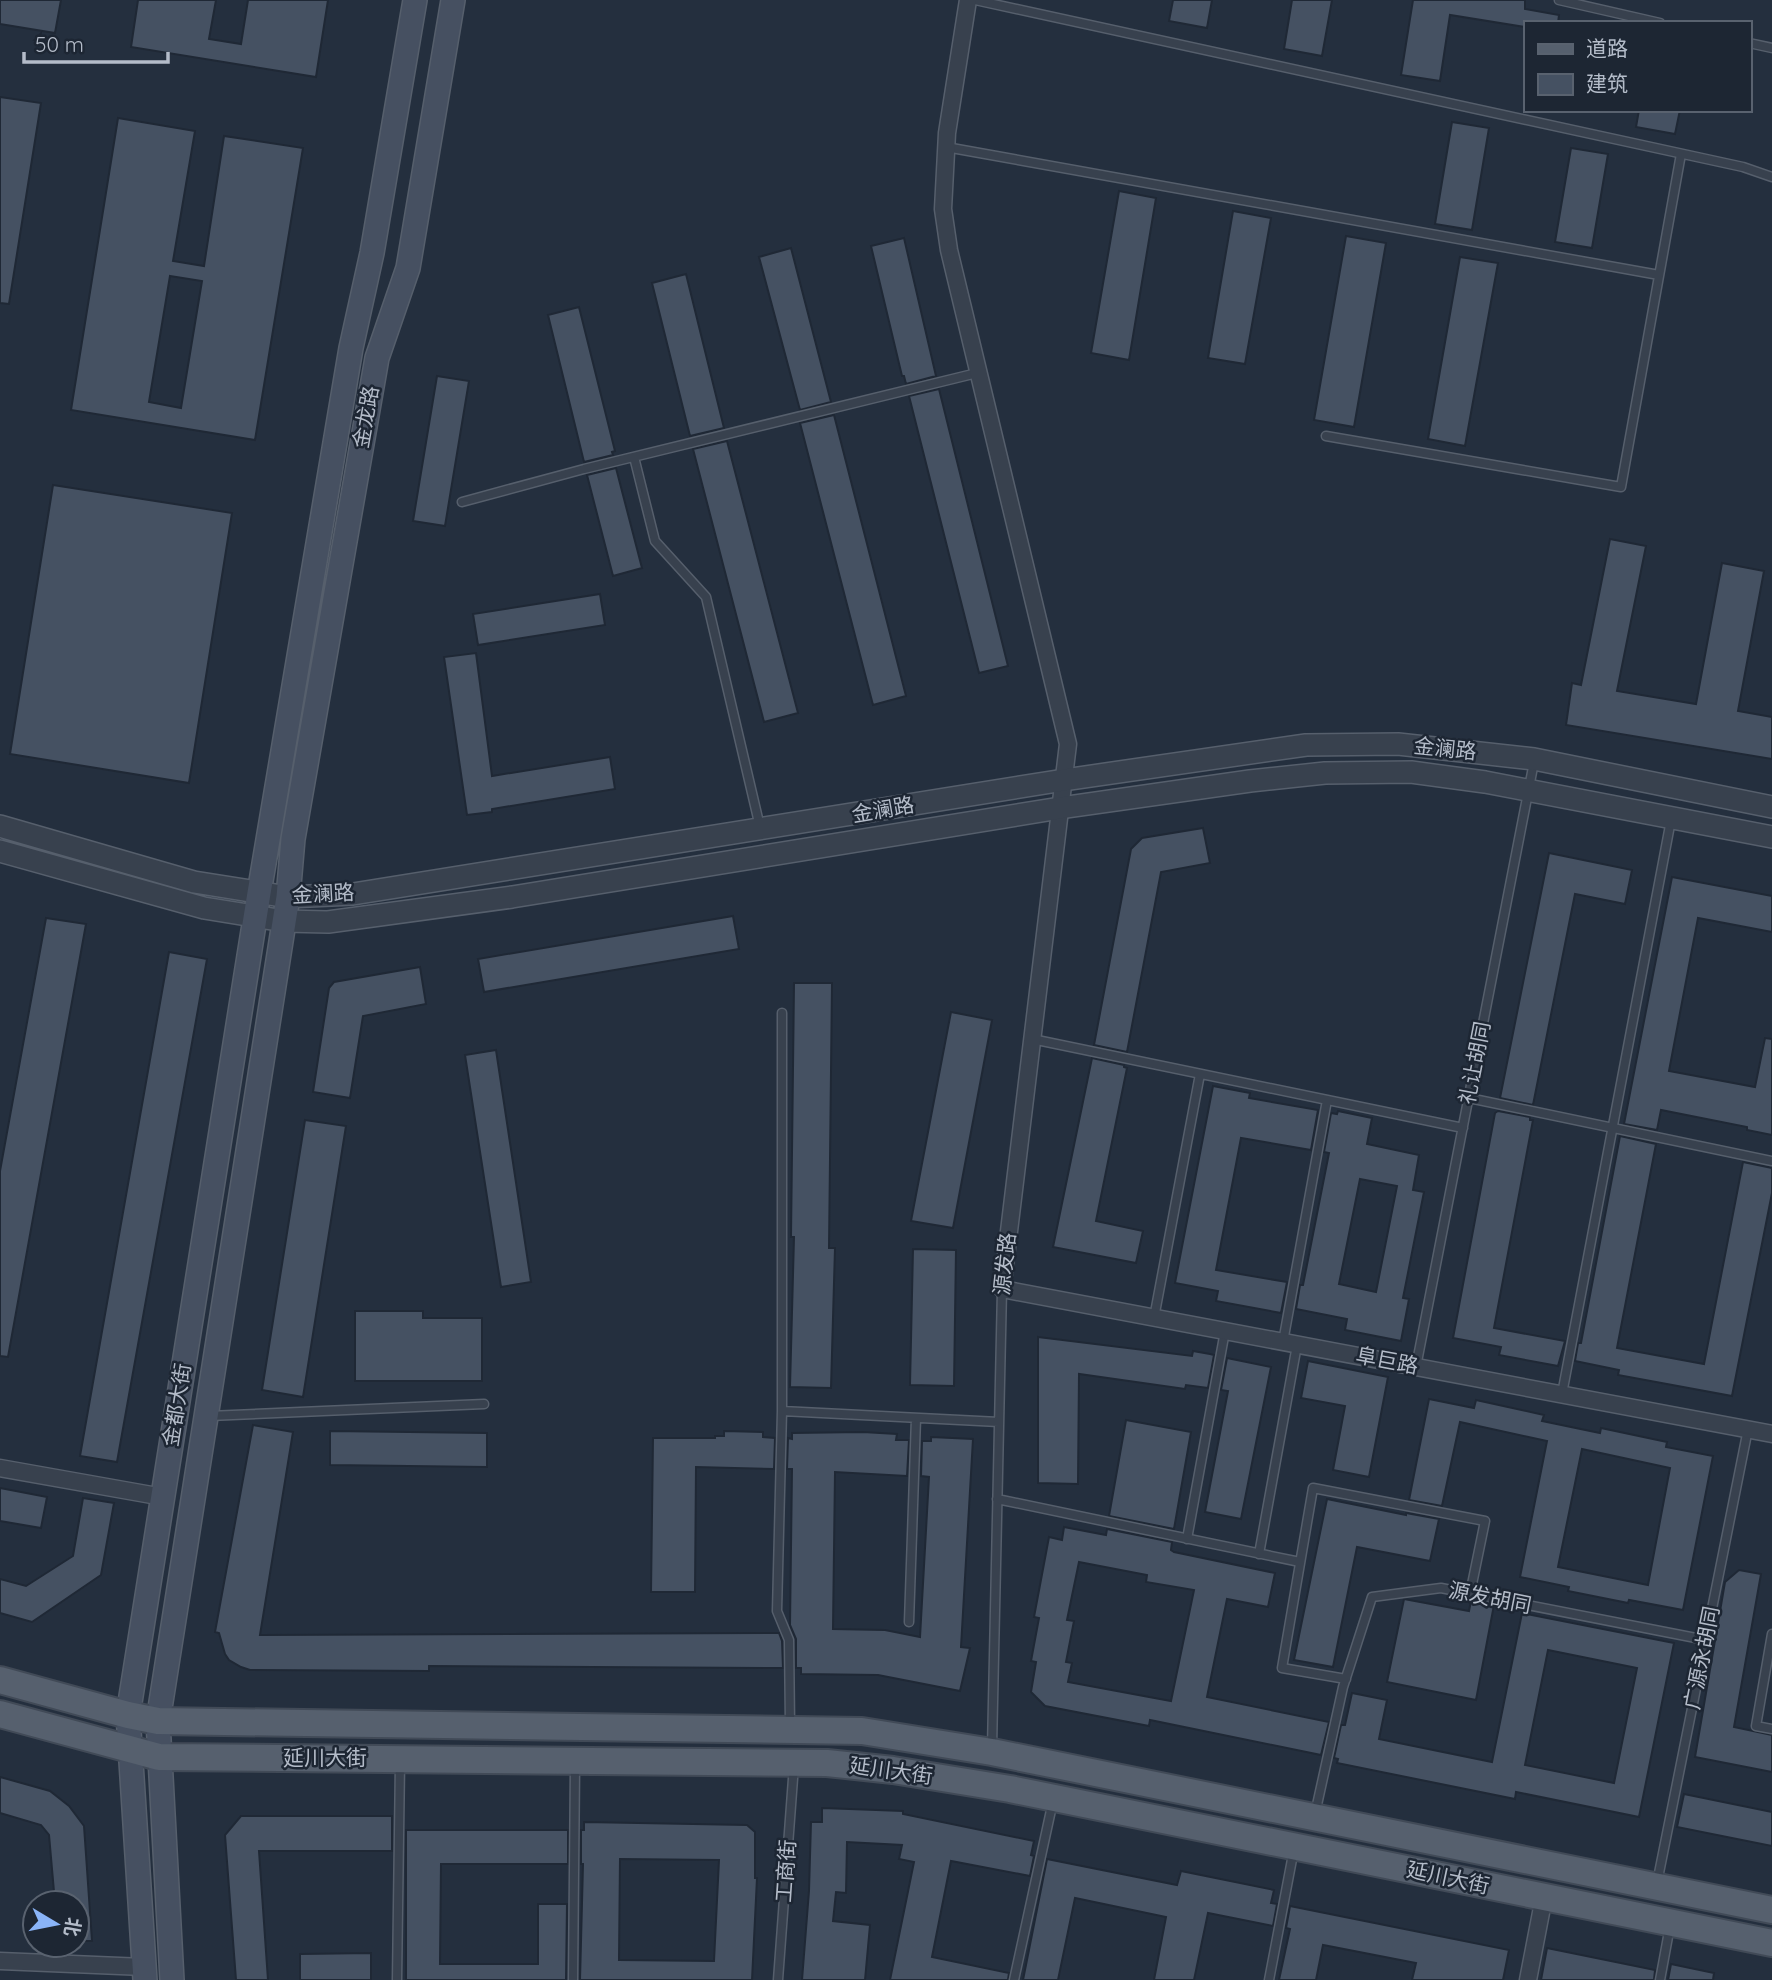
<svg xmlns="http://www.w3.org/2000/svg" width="1772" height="1980" viewBox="0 0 1772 1980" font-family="Quicksand,'Noto Sans SC',sans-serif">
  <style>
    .building { fill: #455162; stroke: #1f2835; stroke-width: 2; fill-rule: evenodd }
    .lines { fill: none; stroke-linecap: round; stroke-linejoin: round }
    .service-casing { stroke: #565f6c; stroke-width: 11 }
    .minor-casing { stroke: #565f6c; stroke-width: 19 }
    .tertiary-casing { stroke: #565f6c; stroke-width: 24 }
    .secondary-casing { stroke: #565f6c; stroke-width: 26 }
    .primary-casing { stroke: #414a57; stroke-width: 30 }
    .service { stroke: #38414e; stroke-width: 8 }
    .minor { stroke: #38414e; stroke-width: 16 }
    .tertiary { stroke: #38414e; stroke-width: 21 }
    .secondary { stroke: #465061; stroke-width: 23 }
    .primary { stroke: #56606e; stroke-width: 26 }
    .labels { text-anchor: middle; stroke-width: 5; stroke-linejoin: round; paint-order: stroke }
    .street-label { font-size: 21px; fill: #b4bcc9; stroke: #1d2633 }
  </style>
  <rect width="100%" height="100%" fill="#242f3e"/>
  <!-- building -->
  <path class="building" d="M0 0H61L55 33 0 24Z
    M138 0H216L209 39 241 44 248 0H328L316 77 131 47Z
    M1173 0H1212L1207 28 1169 21Z
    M1292 0H1332L1322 56 1284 49Z
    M1413 0H1525V9L1559 15 1558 23H1525V27L1450 15 1440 81 1401 75Z
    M0 97 41 103 9 304 0 303Z
    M1639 110H1680L1675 134 1636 127Z
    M118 118 195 131 173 261 204 266 224 136 303 148 255 440 71 410ZM170 276 202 281 181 408 149 402Z
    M1452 122 1489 128 1472 230 1435 224Z
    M1571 148 1608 154 1592 248 1555 242Z
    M1119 191 1156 198 1129 360 1091 353Z
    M1233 211 1271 218 1245 364 1208 358Z
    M1346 236 1386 243 1354 427 1314 420Z
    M904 238 936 376 906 384 904 376H902L871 246Z
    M791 248 831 402 800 410 759 257Z
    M1460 257 1498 263 1465 446 1428 439Z
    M686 274 724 428 690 436 652 283Z
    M579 307 615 451 612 452 613 455 584 462 548 315Z
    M437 376 469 381 445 526 413 521Z
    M939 389 1008 666 979 673 909 396Z
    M834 415 906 696 873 705 800 423Z
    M727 441 798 713 764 722 693 449Z
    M616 468 642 568 613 576 587 475Z
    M53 485 232 513 189 783 10 754Z
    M1610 539 1646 546 1617 691 1696 704 1722 563 1764 571 1738 711 1772 717V759L1566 725 1572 683 1581 685Z
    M600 594 605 625 478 645 473 614Z
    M476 653 492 776 610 757 615 789 492 809V812L467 815 444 657Z
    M1203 828 1210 863 1161 872 1127 1052 1094 1045 1131 849 1142 838Z
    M1549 853 1632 870 1625 904 1575 894 1533 1105 1500 1098Z
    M1672 877 1772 896V932L1698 918 1669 1071 1755 1087 1765 1038 1772 1039V1135L1747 1130V1127L1661 1110 1657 1130 1624 1124Z
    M733 916 739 949 484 992 478 959Z
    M46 918 86 924 8 1357 0 1356V1171Z
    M169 952 207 959 117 1462 80 1456Z
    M420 967 426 1004 363 1016 350 1098 313 1092 329 988 334 982Z
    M794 983H832L829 1248H835L831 1388 790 1387 794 1237H791Z
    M951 1012 992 1020 953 1228 911 1221Z
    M496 1050 531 1282 501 1287 465 1055Z
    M1092 1058 1124 1065V1067L1127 1068 1096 1221 1143 1231 1136 1263 1053 1247Z
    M1213 1086 1250 1093 1249 1098 1318 1110 1311 1150 1241 1138 1216 1270 1287 1282 1281 1313 1216 1301 1218 1291 1175 1283Z
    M1338 1111 1372 1118 1367 1144 1419 1155 1413 1190 1424 1192 1403 1298 1409 1299 1401 1341 1345 1330 1347 1319 1296 1309 1300 1285H1303L1329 1153 1324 1152 1331 1113 1337 1114ZM1360 1179 1397 1186 1376 1292 1339 1284Z
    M1498 1111 1530 1117V1120H1533L1494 1328 1565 1341 1558 1366 1499 1355 1501 1347 1453 1338 1495 1113Z
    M305 1120 346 1126 303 1397 262 1390Z
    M1620 1136 1656 1144 1617 1348 1704 1364 1743 1162 1772 1168V1193L1732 1396 1618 1375 1619 1370 1575 1361 1578 1343H1581Z
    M913 1249 956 1250 954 1386 910 1385Z
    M355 1311H423V1318H482V1381H355Z
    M1038 1337 1192 1356 1193 1351 1210 1354 1214 1355 1208 1388 1186 1385 1185 1389 1079 1374 1078 1484 1038 1483Z
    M1227 1358 1271 1367 1241 1519 1205 1512 1228 1391 1221 1390Z
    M1308 1361 1388 1377 1369 1477 1333 1470 1345 1406 1301 1398Z
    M1429 1399 1474 1408 1476 1400 1544 1415 1542 1421 1600 1433 1601 1428 1667 1442 1666 1447 1713 1456 1683 1610 1629 1600 1628 1603 1568 1591 1569 1587 1520 1577 1547 1441 1460 1422 1442 1506 1409 1500ZM1582 1449 1670 1468 1648 1585 1558 1567Z
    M1126 1420 1191 1432 1174 1529 1109 1516Z
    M253 1425 293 1432 260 1635 779 1633 782 1641 783 1668 429 1666V1671L250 1670 241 1667 229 1660 225 1654 219 1633 215 1632Z
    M330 1431 487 1433V1467L330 1465Z
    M724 1431 763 1432V1437L775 1438 774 1469 696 1467 695 1592H651L653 1438H715V1436H724Z
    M863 1432 897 1434 896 1440H909L907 1476 835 1472 833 1629 885 1630 920 1637 929 1477 921 1476 922 1441H931V1437L973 1439 961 1647 970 1648 960 1691 878 1675 801 1674V1668H796V1639L790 1625 792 1469H787L788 1438 792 1439V1433Z
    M0 1488 47 1497 41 1528 0 1521Z
    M83 1498 114 1503 101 1575 32 1622 0 1613V1579L26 1586 73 1556Z
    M1327 1499 1406 1515V1513L1439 1519 1430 1561 1357 1547 1333 1667 1294 1660Z
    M1064 1527 1106 1535 1107 1529 1172 1542 1171 1550 1174 1552 1275 1573 1268 1607 1227 1599 1207 1697 1329 1722 1321 1755 1150 1720 1149 1726 1045 1706 1031 1692 1036 1662 1031 1661 1039 1618 1034 1617 1049 1537 1062 1540ZM1079 1562 1147 1575 1146 1582 1194 1590 1171 1701 1068 1682 1072 1663 1066 1662 1074 1621 1067 1620Z
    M1739 1570 1761 1574 1734 1727 1772 1735V1772L1695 1757 1725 1582Z
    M1404 1599 1469 1611 1471 1601 1494 1605 1476 1700 1387 1682Z
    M1522 1613 1674 1643 1639 1817 1516 1792 1515 1799 1337 1763 1338 1759 1334 1758 1341 1725H1345L1352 1693 1387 1700 1379 1739 1492 1762ZM1548 1650 1637 1668 1614 1783 1525 1765Z
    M0 1777 50 1791 69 1806 84 1826 92 1941H77V1903H55L49 1835 41 1825 0 1813Z
    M1684 1794 1772 1812V1846L1677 1827Z
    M822 1808 903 1811V1814L1034 1841 1031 1855 1034 1856 1030 1876 951 1861 932 1957 1009 1973 1008 1980H890L914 1862 899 1859 902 1845 847 1842 846 1893 836 1892 833 1921 870 1925 865 1980H802L809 1891 811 1822H822Z
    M241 1816H392V1851H259L268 1980H236L225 1835Z
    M584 1822 747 1825 755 1832V1878H757L752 1980H580L583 1864H581V1830H584ZM620 1859 719 1860 714 1961 619 1960Z
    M406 1830H568V1864H441L440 1964H538V1904H567L566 1980H406Z
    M1047 1859 1177 1885 1181 1871 1274 1890 1271 1903 1277 1904 1273 1926 1208 1913 1194 1980H1154L1166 1917 1075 1898 1058 1980H1023Z
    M1290 1906 1509 1950 1503 1980H1412L1416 1963 1323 1945 1316 1980H1279L1290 1929 1286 1928Z
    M1547 1948 1655 1970 1654 1980H1541Z
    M371 1953V1980H300V1954Z
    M1671 1964 1714 1973 1713 1980H1668Z"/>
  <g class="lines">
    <defs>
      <path id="service" d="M975 0 1743 167 1772 177
        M1559 0 1660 23
        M1749 43 1772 48
        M946 147 1659 275
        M1326 436 1621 487 1681 154
        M634 457 655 541 706 597 760 827
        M462 502 584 469 977 373
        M782 1013V1411L777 1611 789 1640 790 1725
        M1032 1039 1463 1128
        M1469 1098 1772 1161
        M1154 1318 1200 1074
        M1283 1342 1327 1100
        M1416 1367 1534 762
        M1562 1394 1671 820
        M782 1411 999 1422
        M209 1416 484 1404
        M997 1499 1300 1562
        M1187 1539 1225 1331
        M1259 1554 1297 1345
        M909 1622 916 1418
        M1772 1634 1756 1726 1772 1729
        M1346 1679 1282 1668 1313 1488 1485 1521 1470 1594
        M992 1748 1002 1289
        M1315 1814 1343 1687 1372 1597 1441 1588 1706 1640
        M1657 1883 1748 1429
        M397 1980 400 1762
        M573 1980 575 1766
        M778 1980 794 1765
        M1014 1980 1053 1801
        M1269 1980 1294 1849
        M1660 1980 1670 1926"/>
      <path id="minor" d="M968 0 947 133 943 209 949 250 1068 744 1002 1289 1772 1434
        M0 1468 163 1497
        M0 1961 144 1967
        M1528 1980 1544 1897"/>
      <path id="tertiary" d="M0 826 194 882 288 897 353 894 1064 780 1306 745 1398 744 1534 759 1772 807
        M0 851 204 908 284 921 328 922 512 897 1060 808 1250 781 1325 773 1411 772 1485 782 1772 837"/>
      <path id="secondary" d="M145 1980 128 1715 259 893 351 348 372 253 415 0
        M172 1980 158 1721 288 897 293 839 377 358 408 268 453 0"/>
      <path id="primary" d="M0 1680 128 1715 158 1721 862 1731 992 1752 1772 1910
        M0 1714 159 1757 827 1763 893 1770 1010 1789 1772 1943"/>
    </defs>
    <!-- service casing -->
    <use href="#service" class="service-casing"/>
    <!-- minor casing -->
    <use href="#minor" class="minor-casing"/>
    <!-- tertiary casing -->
    <use href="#tertiary" class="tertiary-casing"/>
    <!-- secondary casing -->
    <use href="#secondary" class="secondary-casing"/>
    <!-- primary casing -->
    <use href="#primary" class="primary-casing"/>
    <!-- service -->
    <use href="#service" class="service"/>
    <!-- minor -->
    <use href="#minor" class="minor"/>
    <!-- tertiary -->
    <use href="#tertiary" class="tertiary"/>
    <!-- secondary -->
    <use href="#secondary" class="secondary"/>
    <!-- primary -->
    <use href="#primary" class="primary"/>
  </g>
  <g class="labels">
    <!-- street labels -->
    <g class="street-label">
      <text transform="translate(366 417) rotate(-80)" y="7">金龙路</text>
      <text transform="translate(1445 749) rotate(6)" y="7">金澜路</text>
      <text transform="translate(883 810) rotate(-10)" y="7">金澜路</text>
      <text transform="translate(323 894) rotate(-3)" y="7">金澜路</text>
      <text transform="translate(1475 1063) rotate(-79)" y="7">礼让胡同</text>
      <text transform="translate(1005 1264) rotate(-84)" y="7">源发路</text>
      <text transform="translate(1387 1361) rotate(11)" y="7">阜巨路</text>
      <text transform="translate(177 1405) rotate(-81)" y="7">金都大街</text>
      <text transform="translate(1490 1598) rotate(11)" y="7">源发胡同</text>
      <text transform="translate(1702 1658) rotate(-79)" y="7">广源永胡同</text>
      <text x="325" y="1765">延川大街</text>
      <text transform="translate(891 1771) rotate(8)" y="7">延川大街</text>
      <text transform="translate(786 1871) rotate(-86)" y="7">工商街</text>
      <text transform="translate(1448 1878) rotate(12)" y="7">延川大街</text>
    </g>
  </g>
  <!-- legend -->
  <rect x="1524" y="21" width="228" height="91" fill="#1d2633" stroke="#59626f" stroke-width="2"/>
  <rect x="1538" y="44" width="35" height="10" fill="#56606e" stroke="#59626f" stroke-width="2"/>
  <text x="1586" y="56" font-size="21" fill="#b4bcc9">道路</text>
  <rect x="1538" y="74" width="35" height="21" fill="#455162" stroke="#59626f" stroke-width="2"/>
  <text x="1586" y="91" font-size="21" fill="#b4bcc9">建筑</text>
  <!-- north arrow -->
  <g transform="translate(56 1924) rotate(100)"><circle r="33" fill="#1d2633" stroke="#59626f" stroke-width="2"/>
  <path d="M0-5L12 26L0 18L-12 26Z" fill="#8ab4f8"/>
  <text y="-10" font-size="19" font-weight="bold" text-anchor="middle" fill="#b4bcc9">北</text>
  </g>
  <!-- scale -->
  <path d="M24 52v10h144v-10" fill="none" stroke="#b4bcc9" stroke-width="3.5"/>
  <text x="35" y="52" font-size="21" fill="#b4bcc9" stroke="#1d2633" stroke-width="5" paint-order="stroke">50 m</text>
</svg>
